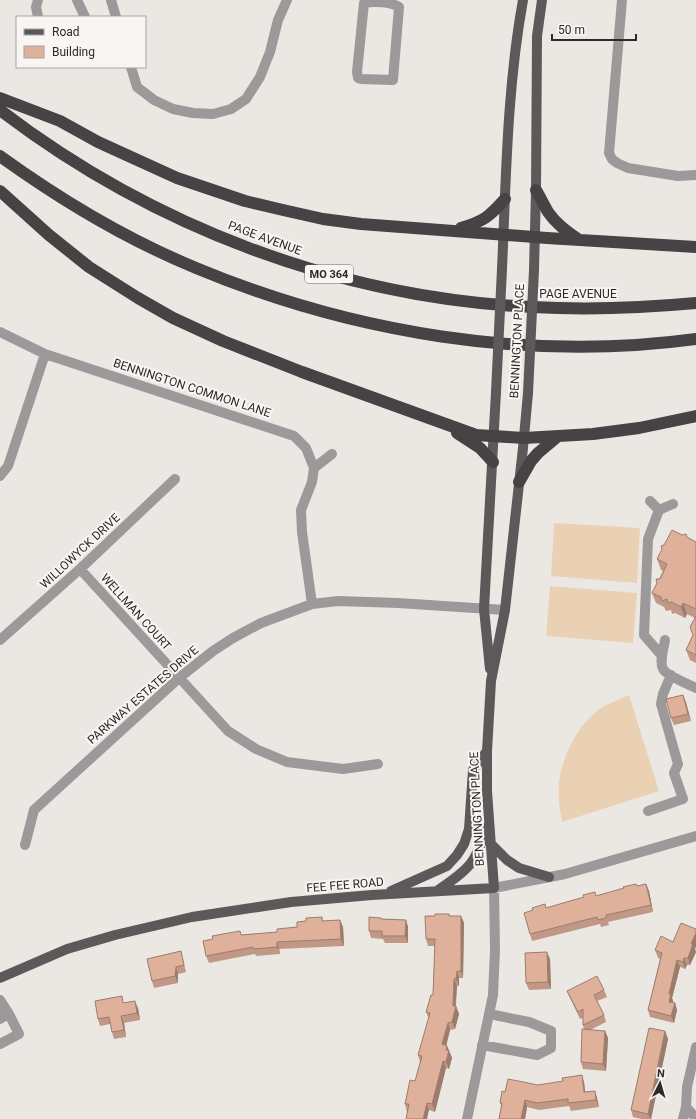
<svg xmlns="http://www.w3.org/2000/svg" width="696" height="1119" viewBox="0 0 696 1119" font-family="Roboto,sans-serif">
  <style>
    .garden { fill: #ebd1b4 }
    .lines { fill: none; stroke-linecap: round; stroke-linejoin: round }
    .minor { stroke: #9c999a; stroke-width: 10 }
    .major { stroke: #5d595a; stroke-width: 10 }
    .highway { stroke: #474243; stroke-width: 12 }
    .major-bridge { stroke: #5d595a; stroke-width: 10 }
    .wall { fill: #c09885 }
    .shaded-wall { fill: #9c7c6c }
    .building { fill: #dfb19b; stroke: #9c7c6c }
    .labels { text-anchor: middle; stroke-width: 4; stroke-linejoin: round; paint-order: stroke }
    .shield { fill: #f9f5f2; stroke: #6a6865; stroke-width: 1 }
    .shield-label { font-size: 11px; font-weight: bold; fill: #2c2b29 }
    .street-label { font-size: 12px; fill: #2c2b29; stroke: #f9f5f2 }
  </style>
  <rect width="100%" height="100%" fill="#ebe8e4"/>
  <!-- garden -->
  <path class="garden" d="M554 523 640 528 637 583 551 576Z
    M550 586 637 593 633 643 546 636Z
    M629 695 659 791 562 822C559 806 557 791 560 776 565 751 580 722 601 708 609 703 620 699 629 695Z"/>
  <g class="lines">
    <!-- minor -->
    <path class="minor" d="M77 0 85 17
      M111 0 116 17
      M622 0 609 153 612 159 617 163 628 168 678 176 696 175
      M364 3C374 1 391 2 399 7L393 80 361 79 358 78 357 72Z
      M38 17 36 7 38 0
      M131 67 137 87 154 100 173 109 193 113 213 114 231 109 246 99 260 77 270 52 278 20 287 0
      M0 332 45 354 8 466 0 476
      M45 354 294 436 306 448 314 468
      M650 501 659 510
      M80 569 228 731 256 749 287 762 343 769 378 764
      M312 604 302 532 301 510 312 482 314 468 332 454
      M0 640 80 569 175 479
      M665 640C664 648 659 661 663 669 667 676 688 684 696 688
      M662 656 644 635 648 539 659 510 673 504
      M648 811 683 799 674 773 678 764 661 704 663 694 671 675
      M25 845 34 810 179 678 213 651 233 638 261 623 312 604 338 601 398 603 505 610
      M0 1000 9 1014 19 1034 0 1044
      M0 1019 5 1016 4 1007
      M482 1045 537 1055 551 1048V1031L529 1022 489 1014
      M696 1047 687 1087 686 1107 696 1118
      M467 1119 493 995 495 950 494 888 565 874 696 836
      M683 1119 686 1107"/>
    <!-- major -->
    <path class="major" d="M502 269C506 179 507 88 523 0
      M534 270 536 190 537 36 542 0
      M490 669 484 609 496 392
      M491 844 507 860 519 868 549 877
      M391 891 447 866 457 855 464 844 469 829 473 770 487 751
      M437 891C448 883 463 874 471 863 479 852 483 838 488 826
      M0 978 67 949 115 935 192 917 291 902 372 895 494 888 487 791V751L491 681 505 610 523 448 528 393"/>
    <!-- highway -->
    <path class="highway" d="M0 98 60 121 98 142 177 178 245 201 283 210 323 219 361 224 547 238 696 247
      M0 110C153 227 340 298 532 307 587 310 642 308 696 303
      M0 156C61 200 126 239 196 268 352 333 528 362 696 339
      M536 190C540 197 544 205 548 212 556 224 568 232 579 240
      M0 191 49 235 89 267 138 298 173 318 223 341 302 372 476 435 524 438 593 434 639 428 696 416
      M461 228C484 221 489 217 505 199
      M457 433 480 448 493 462
      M519 482 531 461 538 453 557 437"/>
    <!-- major-bridge -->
    <path class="major-bridge" d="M496 392 502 269
      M528 393 534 270"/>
  </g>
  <!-- wall -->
  <path class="wall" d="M687 537 696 542V663L690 660 686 650 693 635 695 618 687 614 685 618 675 613 672 614 671 610 666 611 664 607 656 603 652 593 663 571 661 570 657 559Z
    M683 695 691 721 674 725 671 718Z
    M646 884 649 891 653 912 608 922 609 925 601 927 600 924 532 941 530 934 547 908 597 896Z
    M449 914 450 916H461L464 923 463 978H459V986H457L456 1006 459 1014 455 1029 450 1030 446 1045 447 1046 452 1058 449 1069 446 1068 435 1112 429 1110 407 1112 405 1104 415 1081 420 1062 418 1055 429 1019 426 1012 433 995 435 946H428L426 939 435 916Z
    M322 917 323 921 340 920 343 927 344 946 279 949 280 954 256 956 255 954 209 963 206 956 242 935 277 932 297 927 306 921Z
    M382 919 406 920 408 927V943H385L383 939 371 938 369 931Z
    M696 929V946L695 949 696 952 690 965H687L685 969 680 967 672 998 673 1001V1003H675L677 1010 674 1023 650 1017 648 1010 660 959 658 958 655 950 673 942Z
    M183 959 186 972 178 974V983L154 988 152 981Z
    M550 959 551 989 529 990 526 983Z
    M604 990 607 997 597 1001 604 1015 606 1022 590 1030 605 1031 608 1038 606 1071 583 1069 581 1062 584 1030 583 1025V1018L580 1019 570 998 567 991Z
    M124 1003 138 1008 140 1020 124 1023 126 1037 114 1039 112 1032 110 1024 100 1026 98 1019Z
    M665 1031 668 1039 651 1119H642L633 1117 631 1110Z
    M584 1082 585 1092 595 1091 597 1098 599 1107 571 1111 569 1106 539 1110 527 1107 525 1119H499L502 1107 500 1103 505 1092Z"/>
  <!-- shaded-wall -->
  <path class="shaded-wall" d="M683 603 687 614 685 618 681 607Z
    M683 695 686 702 691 721 688 714Z
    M646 884 649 891 653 912 651 905Z
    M461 916 464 923 463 978 461 971Z
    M340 920 343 927 344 946 341 939Z
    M406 920 408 927V943L405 936Z
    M696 933V946L695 949 696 952 690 965 688 958 691 944Z
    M277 942 279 949 280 954 277 947Z
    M547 952 550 959 551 989 548 982Z
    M684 958 687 965 685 969 683 962Z
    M677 960 680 967 672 998 673 1001 671 1009 669 1002V994Z
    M176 967 178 974V983L175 976Z
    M457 971 459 978V986L456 979Z
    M454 979 457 986 455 1009 456 1006 459 1014 455 1029 452 1022Z
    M135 1001 138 1008 140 1020 137 1013Z
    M675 1003 677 1010 674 1023 671 1016Z
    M121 1016 124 1023 126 1037 124 1030Z
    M448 1023 450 1030 445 1051 442 1044Z
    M605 1031 608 1038 606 1071 603 1064Z
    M665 1031 668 1039 651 1119H650L648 1114Z
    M447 1046 452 1058 449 1069 446 1062V1050Z
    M443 1061 446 1068 435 1112 432 1104Z
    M582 1075 584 1082 586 1099 584 1092Z
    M595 1091 597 1098 599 1107 596 1100Z
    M525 1100 527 1107 525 1119H521Z
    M427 1103 429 1110 427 1119H423Z"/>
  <!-- building -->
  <path class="building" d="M672 530 682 535 686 534 687 537 696 542V609L683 603 681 607 672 602 668 603 667 599 662 601 661 597 652 593 657 583 656 579H660L667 564 657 559 662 549 661 546 664 545Z
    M696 616V655L686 650 693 635 690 627Z
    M683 695 688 714 671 718 666 699Z
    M636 884 637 886 646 884 651 905 606 915V918L598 920 597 917 530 934 524 913 533 910 532 908 545 904 546 908 584 897 583 895 595 892 596 896 624 888 623 887Z
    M435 914H449V916H461V971H457L456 979H454L453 1006H456L452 1022 448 1023 442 1044 447 1046 446 1050H449L446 1062 443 1061 432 1104 427 1103 423 1119H406L409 1104H405L410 1080 415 1081 422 1056 418 1055 430 1013 426 1012 431 995H433L435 939H426L425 916H435Z
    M322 917V921L340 920 341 939 277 942V947L254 949 253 947 206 956 203 941 213 939 212 936 240 931 241 935 277 932V929L297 927V922L306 921V918Z
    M369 917 381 918V919L406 920 405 936H382V931H369Z
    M681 923 696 929V933L691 944H693L688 958H684L683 962 677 960 669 994H671L669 1002 675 1003 671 1016 648 1010 662 953 655 950 661 936 673 942Z
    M181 951 184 965 176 967 175 976 152 981 147 959Z
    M547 952 548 982 526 983 525 953Z
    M597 976 604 990 594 995 604 1015 583 1025V1009L578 1012 567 991Z
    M122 996 123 1003 135 1001 137 1013 121 1016 124 1030 112 1032 109 1017 98 1019 95 1001Z
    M649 1028 665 1031 648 1114 631 1110Z
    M582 1029 605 1031 603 1064 581 1062Z
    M582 1075 584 1092 595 1091 596 1100 568 1103V1099L537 1103 525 1100 521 1119H499L502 1103H500L502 1091 505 1092 508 1079 538 1085 563 1081 562 1078Z"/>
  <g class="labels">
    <!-- shield labels -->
    <rect class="shield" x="305" y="265" width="48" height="18" rx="3"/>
    <g class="shield-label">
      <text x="329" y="278">MO 364</text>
    </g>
    <!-- street labels -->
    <g class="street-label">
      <text transform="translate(265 238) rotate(20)" y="4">PAGE AVENUE</text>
      <text x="578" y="298">PAGE AVENUE</text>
      <text transform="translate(517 341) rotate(-87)" y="4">BENNINGTON PLACE</text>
      <text transform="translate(192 388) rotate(18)" y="4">BENNINGTON COMMON LANE</text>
      <text transform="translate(80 551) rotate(-43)" y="4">WILLOWYCK DRIVE</text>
      <text transform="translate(136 612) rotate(48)" y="4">WELLMAN COURT</text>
      <text transform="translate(143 695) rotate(-41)" y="4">PARKWAY ESTATES DRIVE</text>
      <text transform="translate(477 809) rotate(-93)" y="4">BENNINGTON PLACE</text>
      <text transform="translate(345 885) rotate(-5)" y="4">FEE FEE ROAD</text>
    </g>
  </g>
  <!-- legend -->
  <rect x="16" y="16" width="130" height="52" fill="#f9f5f2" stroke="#a7a4a2"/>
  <rect x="24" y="29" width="20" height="6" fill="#5d595a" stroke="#a7a4a2"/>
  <text x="52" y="36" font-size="12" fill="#2c2b29">Road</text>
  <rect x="24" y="46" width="20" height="12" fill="#dfb19b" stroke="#a7a4a2"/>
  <text x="52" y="56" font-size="12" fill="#2c2b29">Building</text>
  <!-- north arrow -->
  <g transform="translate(660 1083) rotate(5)" stroke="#f9f5f2" stroke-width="3" paint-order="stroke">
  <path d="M0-3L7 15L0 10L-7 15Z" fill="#2c2b29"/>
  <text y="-6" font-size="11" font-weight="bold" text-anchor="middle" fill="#2c2b29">N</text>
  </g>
  <!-- scale -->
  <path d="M552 34v6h84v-6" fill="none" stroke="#2c2b29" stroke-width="2"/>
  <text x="558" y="34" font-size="12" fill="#2c2b29" stroke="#f9f5f2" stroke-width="3" paint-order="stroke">50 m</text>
</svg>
